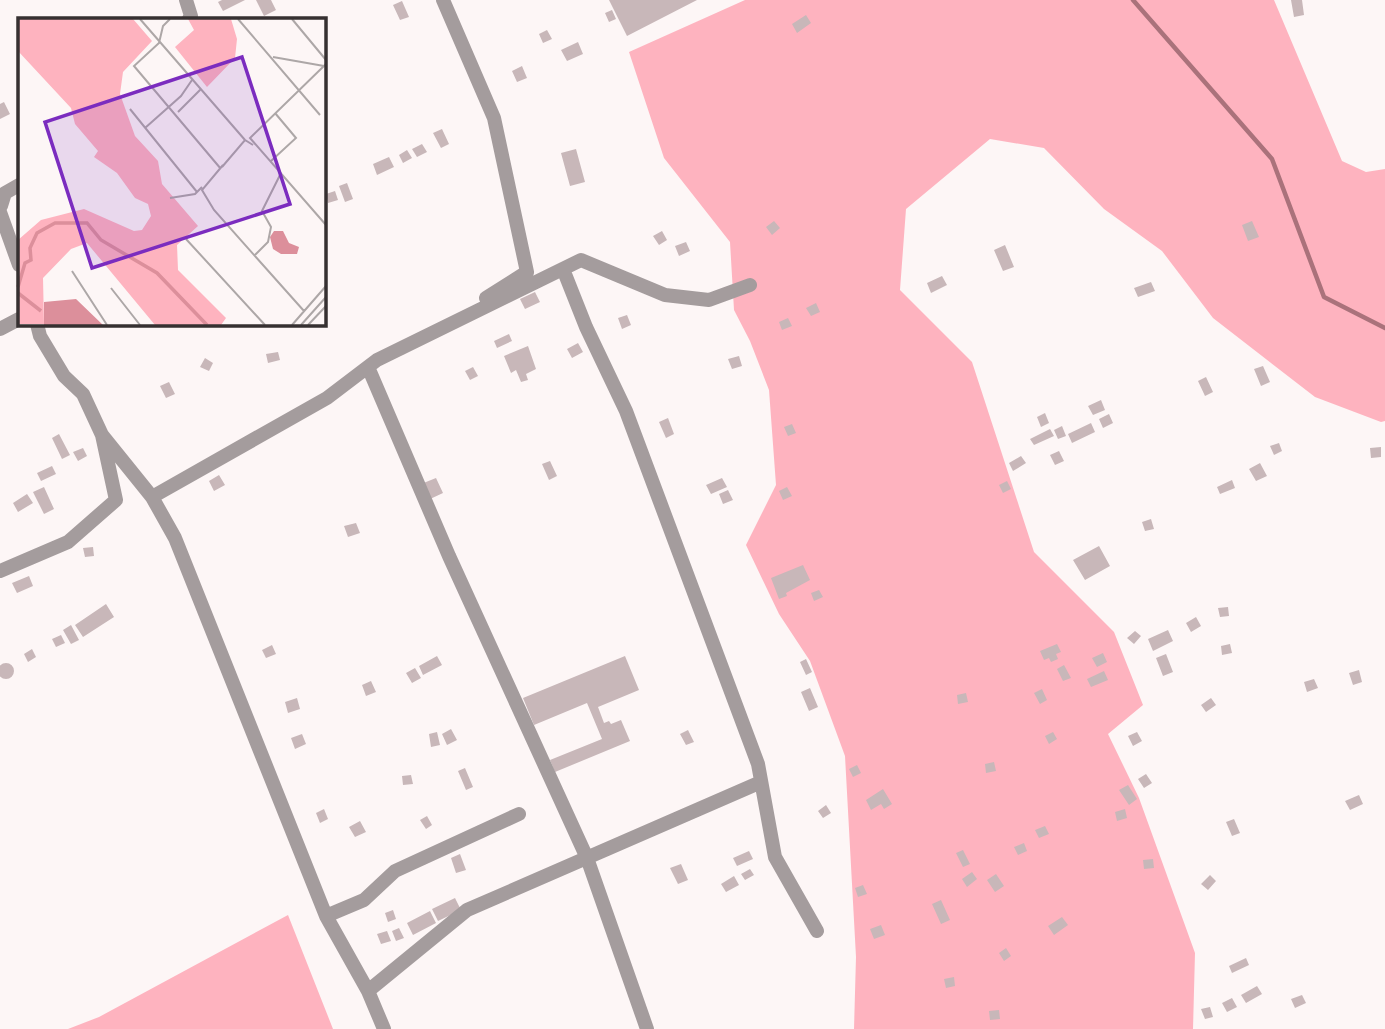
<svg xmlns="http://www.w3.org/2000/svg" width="1385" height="1029" viewBox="0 0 1385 1029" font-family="'DM Sans',sans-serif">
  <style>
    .green { fill: #feb3bf }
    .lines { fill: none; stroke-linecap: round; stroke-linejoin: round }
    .stream { stroke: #aa727b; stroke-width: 4.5 }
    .building { fill: #c8b7b9 }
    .minor { stroke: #a49c9d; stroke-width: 14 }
    .inset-river { fill: none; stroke: #dc8f9b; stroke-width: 3.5 }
    .inset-road { fill: none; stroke: #ada7a7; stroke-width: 2 }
    .view { fill: #7b2cbf; fill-opacity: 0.15; stroke: #7b2cbf; stroke-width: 3.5 }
    .inset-edge { fill: none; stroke: #363031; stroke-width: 3.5 }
  </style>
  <rect width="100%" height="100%" fill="#fdf6f6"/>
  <!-- green -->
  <path class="green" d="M745 0H1274L1342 161 1366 172 1385 169V421L1381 422 1315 397 1213 318 1162 251 1104 209 1044 148 990 139 906 209 900 290 972 362 1034 552 1114 632 1143 705 1108 734 1139 798 1195 953 1193 1029H854L856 957 845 756 810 661 779 614 746 545 776 485 769 390 750 341 734 310 730 242 664 158 629 52Z
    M288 915 333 1029H68L99 1017Z"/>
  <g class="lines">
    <!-- stream -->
    <path class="stream" d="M1133 0 1272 159 1324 297 1385 328"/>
  </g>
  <!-- building -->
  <path class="building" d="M222 0H245L223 11 218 2Z
    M256 0H271L276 10 264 16Z
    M609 0H697L627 36Z
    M1291 0H1302L1304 15 1294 17Z
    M402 1 409 17 400 20 393 5Z
    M612 10 616 19 609 22 605 13Z
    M806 15 811 23 797 33 792 24Z
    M547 30 552 39 543 43 539 34Z
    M578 42 583 54 567 61 561 50Z
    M522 66 527 78 517 82 512 71Z
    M4 102 10 114 0 119V104Z
    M442 129 449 144 441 148 433 133Z
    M422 144 427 152 417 157 412 149Z
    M576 149 585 182 570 186 561 153Z
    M407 150 412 158 403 163 399 155Z
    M389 157 394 167 377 175 373 164Z
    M347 183 353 199 345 202 339 186Z
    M335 191 338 200 328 203 326 194Z
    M774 221 780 228 772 235 766 227Z
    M1252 221 1259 237 1248 241 1242 225Z
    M662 231 667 240 659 245 653 236Z
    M686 242 690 251 679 256 675 246Z
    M1005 245 1014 267 1003 271 994 250Z
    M942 276 947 285 931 293 927 283Z
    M1151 282 1155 291 1138 297 1134 288Z
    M535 292 540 302 525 309 520 299Z
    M816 303 820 312 811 316 806 308Z
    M627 315 631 325 622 329 618 318Z
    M788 318 792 326 782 330 779 322Z
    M509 334 512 341 497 348 494 341Z
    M578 343 583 352 572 358 567 349Z
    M528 346 536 369 526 374 528 380 521 382 516 370 511 373 504 356Z
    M278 352 280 360 268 363 266 354Z
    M739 356 742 366 732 369 728 359Z
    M205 358 213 363 209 371 200 367Z
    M1263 366 1270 382 1261 386 1254 369Z
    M473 367 478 376 470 380 465 371Z
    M1206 377 1213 392 1205 396 1198 381Z
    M169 382 175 394 166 398 160 386Z
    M1101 400 1105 410 1093 415 1088 406Z
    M1045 413 1049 423 1041 427 1037 417Z
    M1109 414 1113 423 1103 428 1099 419Z
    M668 418 674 434 666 438 659 422Z
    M1091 423 1095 432 1072 443 1068 434Z
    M792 424 796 433 788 436 784 427Z
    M1062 426 1066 436 1058 439 1054 430Z
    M1050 429 1054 436 1034 445 1030 439Z
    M59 434 70 455 62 459 52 438Z
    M1279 443 1282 451 1274 455 1270 446Z
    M1381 447V457L1371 458 1370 448Z
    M83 448 87 456 78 461 73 452Z
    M1059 451 1064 461 1055 465 1050 455Z
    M1021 456 1026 463 1013 471 1009 463Z
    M550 461 557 476 549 480 542 464Z
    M1260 463 1267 476 1256 481 1249 469Z
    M52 466 56 474 41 481 37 473Z
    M219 475 225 485 214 491 209 481Z
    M436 478 443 493 428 500 421 484Z
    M722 478 727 487 711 494 706 485Z
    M1232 480 1235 488 1220 494 1217 487Z
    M1007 481 1011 489 1003 493 999 485Z
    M44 487 54 509 44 514 33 492Z
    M787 487 792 496 783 500 779 491Z
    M728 490 733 500 723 504 719 494Z
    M27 494 33 503 18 512 13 503Z
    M1151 519 1154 529 1145 531 1142 522Z
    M356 523 360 533 348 537 344 526Z
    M1099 546 1110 566 1085 580 1073 560Z
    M93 547 94 556 85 557 83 548Z
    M803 565 810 580 786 593 787 596 779 599 771 578Z
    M29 576 33 586 17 593 12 583Z
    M819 590 823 597 814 601 811 593Z
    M106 604 114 617 83 637 75 625Z
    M1228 607 1229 616 1220 617 1218 608Z
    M1196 617 1201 626 1191 632 1186 623Z
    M71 625 79 640 71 644 63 630Z
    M1168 630 1173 641 1153 651 1148 639Z
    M1135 631 1141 636 1134 644 1127 638Z
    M61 635 65 643 56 647 52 639Z
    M1057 644 1061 652 1056 654 1058 659 1051 662 1049 658 1044 660 1040 651Z
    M1230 644 1232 653 1222 655 1221 646Z
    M272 645 276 654 266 658 262 650Z
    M32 649 36 657 28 662 24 654Z
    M1103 653 1107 662 1097 667 1092 658Z
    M1166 654 1173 672 1163 676 1156 658Z
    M437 656 442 665 423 675 419 666Z
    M625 656 639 690 598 707 604 723 609 721 611 724 621 720 630 741 555 772 550 760 602 739 587 703 534 725 523 698Z
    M806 659 812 672 806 675 800 662Z
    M-2 671a8 8 0 1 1 16 0a8 8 0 1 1-16 0Z
    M1064 665 1071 678 1063 681 1057 669Z
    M415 668 421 678 412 683 406 673Z
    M1359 670 1362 682 1353 685 1349 673Z
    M1104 671 1108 680 1091 687 1087 679Z
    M1314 679 1318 688 1307 692 1304 682Z
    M371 681 376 692 366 696 362 685Z
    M810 688 818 707 809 711 801 692Z
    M1042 689 1047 700 1040 704 1034 693Z
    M966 693 968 702 958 704 957 695Z
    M297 698 300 709 288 713 285 702Z
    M1211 698 1216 705 1206 712 1201 705Z
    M451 729 457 740 447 745 442 734Z
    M688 730 694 742 686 745 680 734Z
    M437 732 440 745 431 747 429 734Z
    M1053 732 1057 739 1049 744 1045 736Z
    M1137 732 1142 741 1133 746 1128 736Z
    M302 734 306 744 295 749 291 738Z
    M994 762 996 771 986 773 985 764Z
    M857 765 861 773 853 777 849 769Z
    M465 768 473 787 466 790 458 771Z
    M1146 774 1152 783 1144 788 1138 779Z
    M411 775 413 784 403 785 402 776Z
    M1128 785 1137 799 1129 805 1119 790Z
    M883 789 892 804 884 809 881 804 871 810 866 800Z
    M1359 795 1363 804 1350 810 1345 801Z
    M826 805 831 813 823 818 818 811Z
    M324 809 328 819 320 823 316 813Z
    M1125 809 1127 818 1117 821 1115 812Z
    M427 816 432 825 426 829 420 820Z
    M1234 819 1240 833 1232 836 1226 822Z
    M360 821 366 832 355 837 349 827Z
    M1045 826 1049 834 1039 838 1035 830Z
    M1024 843 1027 851 1018 855 1014 847Z
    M963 850 970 864 963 867 956 853Z
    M749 851 753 859 737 866 733 858Z
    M460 854 466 870 456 873 451 858Z
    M1153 859 1154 868 1144 869 1143 860Z
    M681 864 688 880 678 884 670 868Z
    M750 869 754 875 745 880 741 874Z
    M972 872 977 879 967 887 962 879Z
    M996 874 1004 886 995 892 987 880Z
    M1210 875 1216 881 1208 890 1201 884Z
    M734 876 739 885 726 892 721 884Z
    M863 885 867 894 858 897 855 888Z
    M455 898 461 910 438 921 432 909Z
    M941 900 950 920 941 924 932 904Z
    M393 910 396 919 388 922 385 913Z
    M430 911 436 923 413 935 407 923Z
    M1062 917 1068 925 1054 935 1048 926Z
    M881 925 885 935 874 939 870 929Z
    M399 928 404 938 396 941 392 931Z
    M387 931 391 941 381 944 377 934Z
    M1006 948 1011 956 1004 961 999 953Z
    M1246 958 1249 965 1232 973 1229 966Z
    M954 977 955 986 946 988 944 979Z
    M1257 986 1262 994 1246 1003 1241 995Z
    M1302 995 1306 1003 1295 1008 1291 999Z
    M1232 998 1237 1007 1227 1012 1222 1003Z
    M1210 1007 1213 1017 1205 1019 1201 1009Z
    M999 1010 1000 1019 990 1020 989 1011Z"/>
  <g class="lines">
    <!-- minor -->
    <path class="minor" d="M186 0 191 16 189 19
      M443 0 494 118 527 272 486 298
      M1 206 5 193 19 185
      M0 212 19 265
      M563 269 586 327 626 411 758 764 775 857 817 931
      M0 329 19 319
      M368 367 449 556 587 858 647 1029
      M102 435 152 497 327 398 377 360 581 260 665 295 709 300 750 285
      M152 497 175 538 326 916 368 991 384 1029
      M0 571 68 542 116 500 102 435 83 394 64 376 40 336 37 324
      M326 916 364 900 395 871 519 814
      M368 991 467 910 761 782"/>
  </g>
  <!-- overview -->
  <g transform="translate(18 18)">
    <rect width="308" height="308" fill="#fdf6f6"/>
    <path d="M0 1H115L134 23 105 54 102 76 117 118 140 143 144 166 180 208 159 227 160 252 208 300 203 307H137L69 225 53 231 25 260 26 306H0V222L23 202 66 191 116 213 124 212 133 198 130 186 117 180 99 155 76 139 80 133 57 106 53 90 0 33ZM170 1H213L219 21 217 40 189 69 157 29 176 12Z" fill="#feb3bf"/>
    <path d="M256 213H265L271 225 281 229 279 236H263L255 231 252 219ZM58 281 85 307H26V284Z" fill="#dc8f9b"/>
    <path class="inset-river" d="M0 269 7 245 13 242 12 230 19 215 37 205H69L83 222 139 255 189 307M0 275 23 293"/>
    <path class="inset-road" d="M122 1 227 122M152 1 145 8 141 25 116 48 203 151M220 1 302 97M274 1 308 42M255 39 306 48M308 46 232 120 308 207M112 91 179 174M160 94 183 71M127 110 163 78 174 62M253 143 278 120 257 95M205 147 184 172 196 192 286 293M204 149 227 122 235 127M152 180 177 176 184 169M168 221 247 307M236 238 250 224 253 209 244 193 262 157M54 253 89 307M93 270 122 307M274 307 308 268M283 307 308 279M290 307 308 288"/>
    <path class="view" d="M224 39 272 186 74 250 27 104Z"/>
    <rect width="308" height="308" class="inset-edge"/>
  </g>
</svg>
